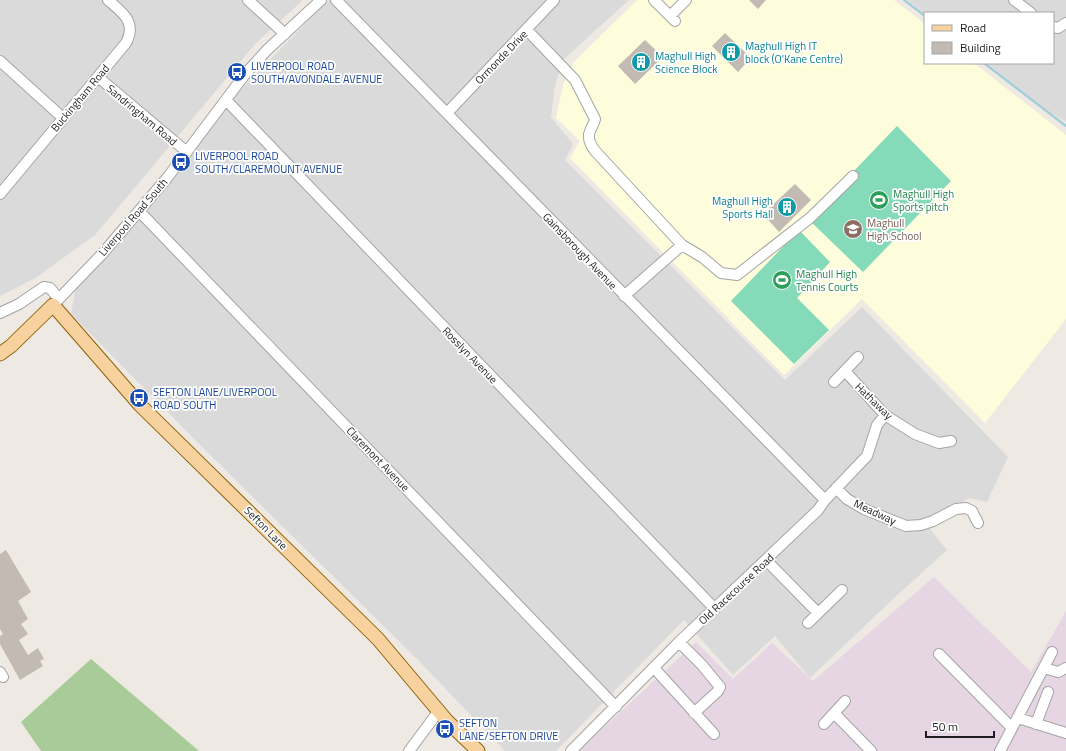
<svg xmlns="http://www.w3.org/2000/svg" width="1066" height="751" viewBox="0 0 1066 751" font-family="'Titillium Web',sans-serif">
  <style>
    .residential { fill: #dbdada }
    .industrial { fill: #e6d5e3 }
    .education { fill: #fdfddc }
    .forest { fill: #a8cb99 }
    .pitch { fill: #84dab9 }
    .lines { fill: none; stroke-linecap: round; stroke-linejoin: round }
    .stream { stroke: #a5ceda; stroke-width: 2.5 }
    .building { fill: #c2bab3 }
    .minor-casing { stroke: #a4a4a4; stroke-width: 12 }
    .major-casing { stroke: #8f6207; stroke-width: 15 }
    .minor { stroke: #fff; stroke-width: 10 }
    .major { stroke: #f7d19e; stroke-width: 13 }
    .labels { text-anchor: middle; stroke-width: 3.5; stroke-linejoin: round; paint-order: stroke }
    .culture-label { font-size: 11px; fill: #0d838f; stroke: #fff; text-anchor: start }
    .street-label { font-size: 11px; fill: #1d1d1d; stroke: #fff }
    .transit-label { font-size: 11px; fill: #164399; stroke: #fff; text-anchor: start }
    .leisure-label { font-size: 11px; fill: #27864d; stroke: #fff; text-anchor: start }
    .education-label { font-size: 11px; fill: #785e54; stroke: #fff; text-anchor: start }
  </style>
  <rect width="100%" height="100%" fill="#eeeae3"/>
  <!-- residential -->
  <path class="residential" d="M0 0H303L256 43 95 235 37 277 0 296Z
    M329 0H629L564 59 555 85 551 117 573 144 565 160 785 380 862 307 1008 457 987 502 969 498 927 525 947 550 892 600 810 678 775 636 733 675 684 620 556 751H505L419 661 195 440 71 314 75 291 221 109Z
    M907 0H1066V122L1047 110 987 63H1053V13H925V14Z"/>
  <!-- industrial -->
  <path class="industrial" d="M934 577 1031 672 1066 611V751H578L696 642 733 679 772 643 813 681Z"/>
  <!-- education -->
  <path class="education" d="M637 0H894L925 24V63H974L1066 135V319L985 423 862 299 784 375 570 158 580 141 556 118 563 85 573 63Z"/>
  <!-- forest -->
  <path class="forest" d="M91 659 199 751H41L21 722Z"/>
  <!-- pitch -->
  <path class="pitch" d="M897 126 951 181 863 272 808 219Z
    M799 230 830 262 797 298 829 330 794 364 731 301Z"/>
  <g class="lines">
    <!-- stream -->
    <path class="stream" d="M904 0 925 16
      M984 63 1066 126"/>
  </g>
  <!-- building -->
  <path class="building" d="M749 0H766L758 9Z
    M725 33 751 58 738 72 712 46Z
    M645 40 663 57 635 84 618 66Z
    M795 184 811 200 779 232 763 214Z
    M6 550 31 592 18 601 28 619 21 624 28 634 19 640 28 655 38 648 44 659 40 661 43 666 20 680 0 644V636L3 634 0 629V554Z"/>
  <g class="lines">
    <defs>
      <path id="minor" d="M248 0 285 34
        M336 0 825 500
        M654 0 675 21
        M1014 0 1031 13
        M670 16 686 0
        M1053 27 1058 28 1066 23
        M527 30 575 80 595 119C594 124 592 126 590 131 587 138 591 146 596 152L682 245
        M0 61 63 118
        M98 77 187 152
        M226 100 715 609
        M447 113 554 0
        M0 194 126 43C137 22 123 13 108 0
        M139 211 616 707
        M624 296 682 245 702 257 721 273 737 275 810 218 853 176
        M53 305 103 253 167 178 246 73 267 50 321 0
        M0 313 19 304 44 287 50 288 59 299
        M845 371 885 415 915 434 939 443 951 441
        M834 382 858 357
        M836 488 847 499 864 509 906 526 921 525 933 521 956 509 966 508 972 511 978 523
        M766 560 818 613
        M808 623 842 590
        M679 642 702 665 720 687 718 691 694 713
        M939 654 1012 728
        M654 668 714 734
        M1044 668 1058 672 1066 668
        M0 672 3 677
        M834 713 871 751
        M1018 718 1066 733
        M824 724 845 701
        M1036 724 1048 692
        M409 751 435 716 438 710
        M571 751 679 642 818 510 825 500 867 456 877 425 885 415
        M1000 751 1052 652"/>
      <path id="major" d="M0 354 11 346 53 305 140 405 378 639 447 721 478 751"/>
    </defs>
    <!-- minor casing -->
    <use href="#minor" class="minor-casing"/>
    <!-- major casing -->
    <use href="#major" class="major-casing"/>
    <!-- minor -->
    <use href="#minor" class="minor"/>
    <!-- major -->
    <use href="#major" class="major"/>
  </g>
  <!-- icons -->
  <defs>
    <symbol id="building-disc" viewBox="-11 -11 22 22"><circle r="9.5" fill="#0f9aa8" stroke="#fff"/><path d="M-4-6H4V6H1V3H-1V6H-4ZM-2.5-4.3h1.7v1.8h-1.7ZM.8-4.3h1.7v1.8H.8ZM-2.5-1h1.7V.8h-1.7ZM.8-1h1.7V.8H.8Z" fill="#fff"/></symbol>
    <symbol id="bus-disc" viewBox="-11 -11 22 22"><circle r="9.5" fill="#1a4fb4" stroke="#fff"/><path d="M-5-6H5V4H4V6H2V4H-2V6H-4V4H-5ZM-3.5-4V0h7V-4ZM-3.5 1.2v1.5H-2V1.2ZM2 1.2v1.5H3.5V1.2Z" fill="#fff"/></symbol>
    <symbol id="stadium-disc" viewBox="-11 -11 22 22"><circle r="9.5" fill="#2e9e5b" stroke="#fff"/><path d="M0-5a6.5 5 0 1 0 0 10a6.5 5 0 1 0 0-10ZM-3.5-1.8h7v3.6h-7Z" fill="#fff"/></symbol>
    <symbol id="school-disc" viewBox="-11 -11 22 22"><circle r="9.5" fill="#8d6e63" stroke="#fff"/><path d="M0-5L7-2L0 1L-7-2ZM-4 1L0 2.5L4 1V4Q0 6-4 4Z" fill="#fff"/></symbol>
  </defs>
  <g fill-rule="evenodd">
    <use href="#building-disc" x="720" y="41" width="22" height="22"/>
    <use href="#building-disc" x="630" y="51" width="22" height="22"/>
    <use href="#bus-disc" x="226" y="61" width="22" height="22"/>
    <use href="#bus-disc" x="170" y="151" width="22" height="22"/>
    <use href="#stadium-disc" x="868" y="189" width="22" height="22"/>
    <use href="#building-disc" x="776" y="196" width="22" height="22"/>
    <use href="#school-disc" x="842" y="218" width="22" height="22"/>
    <use href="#stadium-disc" x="771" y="269" width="22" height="22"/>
    <use href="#bus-disc" x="128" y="387" width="22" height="22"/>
    <use href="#bus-disc" x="434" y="718" width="22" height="22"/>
  </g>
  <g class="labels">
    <!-- culture labels -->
    <g class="culture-label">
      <text x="745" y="50">Maghull High IT<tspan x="745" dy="13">block (O'Kane Centre)</tspan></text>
      <text x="655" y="60">Maghull High<tspan x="655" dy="13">Science Block</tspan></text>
      <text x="773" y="205" text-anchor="end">Maghull High<tspan x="773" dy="13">Sports Hall</tspan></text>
    </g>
    <!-- street labels -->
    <g class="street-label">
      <text transform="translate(501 57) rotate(-46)" y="4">Ormonde Drive</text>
      <text transform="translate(80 98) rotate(-50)" y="4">Buckingham Road</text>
      <text transform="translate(142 115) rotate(40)" y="4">Sandringham Road</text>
      <text transform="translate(133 217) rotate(-49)" y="4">Liverpool Road South</text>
      <text transform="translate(580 251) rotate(46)" y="4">Gainsborough Avenue</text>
      <text transform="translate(470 355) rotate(46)" y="4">Rosslyn Avenue</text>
      <text transform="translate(874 401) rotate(44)" y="4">Hathaway</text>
      <text transform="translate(378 459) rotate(46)" y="4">Claremont Avenue</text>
      <text transform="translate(875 512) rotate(25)" y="4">Meadway</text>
      <text transform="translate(266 528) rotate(45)" y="4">Sefton Lane</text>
      <text transform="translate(736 589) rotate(-43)" y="4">Old Racecourse Road</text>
    </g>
    <!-- transit labels -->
    <g class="transit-label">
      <text x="251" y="70">LIVERPOOL ROAD<tspan x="251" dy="13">SOUTH/AVONDALE AVENUE</tspan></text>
      <text x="195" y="160">LIVERPOOL ROAD<tspan x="195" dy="13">SOUTH/CLAREMOUNT AVENUE</tspan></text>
      <text x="153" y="396">SEFTON LANE/LIVERPOOL<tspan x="153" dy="13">ROAD SOUTH</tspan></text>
      <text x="459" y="727">SEFTON<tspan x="459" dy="13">LANE/SEFTON DRIVE</tspan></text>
    </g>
    <!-- leisure labels -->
    <g class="leisure-label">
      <text x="893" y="198">Maghull High<tspan x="893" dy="13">Sports pitch</tspan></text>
      <text x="796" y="278">Maghull High<tspan x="796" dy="13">Tennis Courts</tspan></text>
    </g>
    <!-- education labels -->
    <g class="education-label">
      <text x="867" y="227">Maghull<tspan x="867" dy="13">High School</tspan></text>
    </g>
  </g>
  <!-- legend -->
  <rect x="924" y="12" width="130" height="52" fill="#ffffff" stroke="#a5a5a5"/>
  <rect x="932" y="25" width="20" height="6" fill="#f7d19e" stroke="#a5a5a5"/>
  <text x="960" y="32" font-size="12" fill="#1d1d1d">Road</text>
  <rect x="932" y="42" width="20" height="12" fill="#c2bab3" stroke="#a5a5a5"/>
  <text x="960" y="52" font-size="12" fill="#1d1d1d">Building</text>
  <!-- scale -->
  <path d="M926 731v6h68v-6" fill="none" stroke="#1d1d1d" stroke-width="2"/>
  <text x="932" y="731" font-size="12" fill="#1d1d1d" stroke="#ffffff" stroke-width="3" paint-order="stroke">50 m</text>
</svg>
